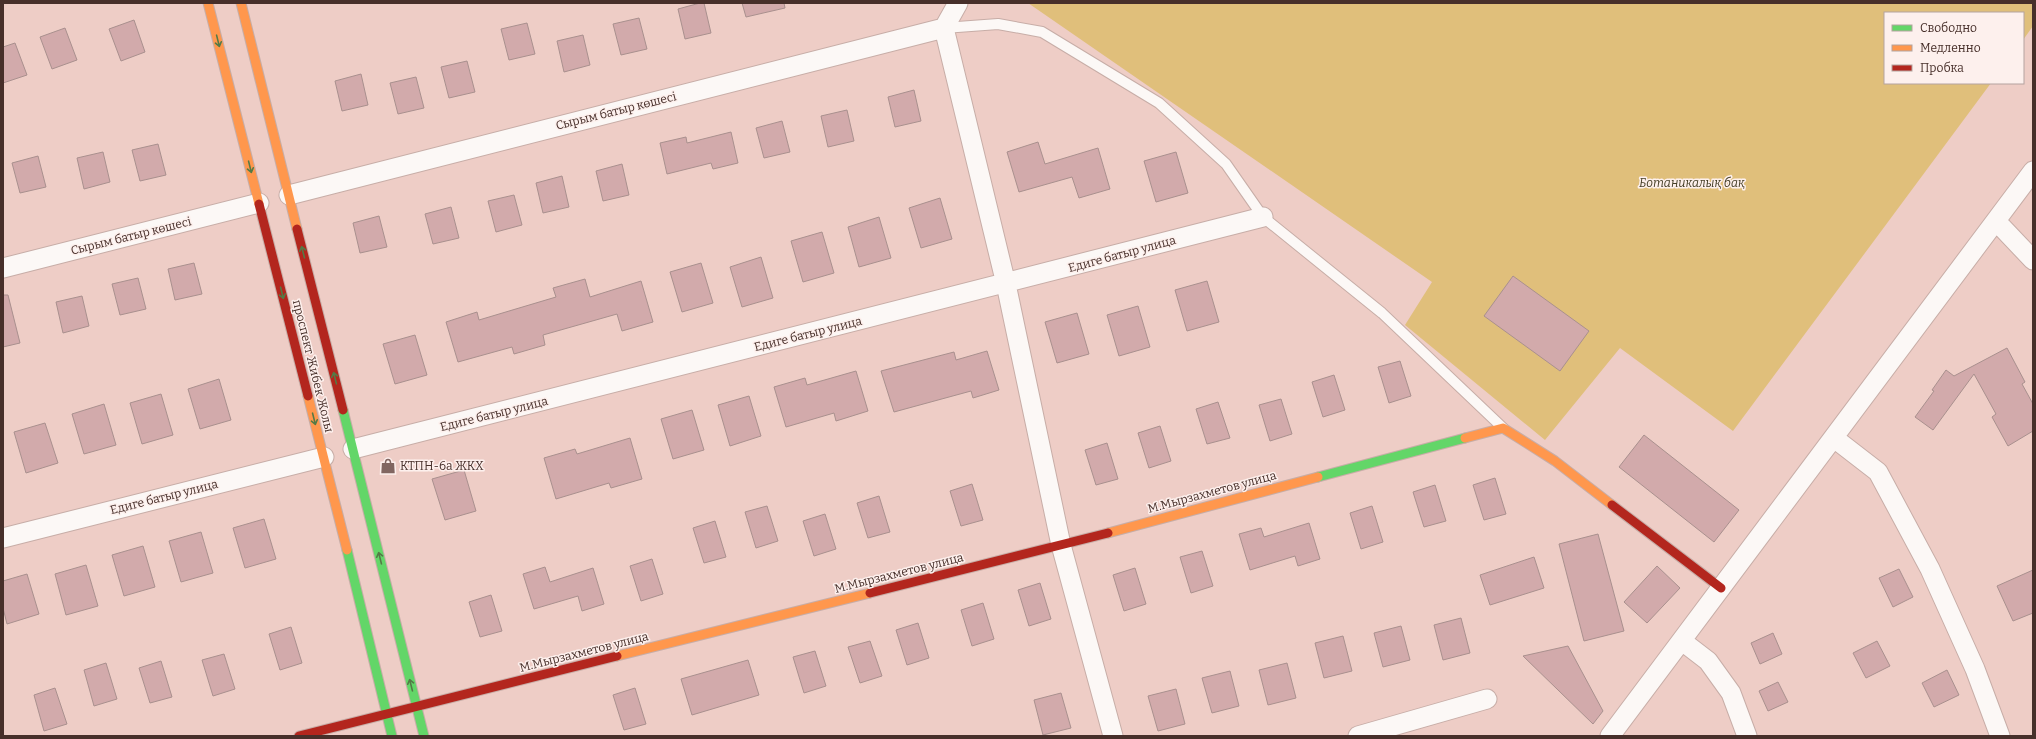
<svg xmlns="http://www.w3.org/2000/svg" width="2036" height="739" viewBox="0 0 2036 739" font-family="Bitter,serif">
  <style>
    .green { fill: #e0bf7b }
    .building { fill: #d2aaab; stroke: #a9908e }
    .lines { fill: none; stroke-linecap: round; stroke-linejoin: round }
    .lane-casing { stroke: #c7ada7; stroke-width: 12 }
    .street-casing { stroke: #c7ada7; stroke-width: 21 }
    .fast-casing { stroke: #c7ada7; stroke-width: 11 }
    .slow-casing { stroke: #c7ada7; stroke-width: 11 }
    .jam-casing { stroke: #c7ada7; stroke-width: 11 }
    .lane { stroke: #fcf8f6; stroke-width: 10 }
    .street { stroke: #fcf8f6; stroke-width: 19 }
    .fast { stroke: #63d668; stroke-width: 9 }
    .slow { stroke: #ff974d; stroke-width: 9 }
    .jam { stroke: #b3261e; stroke-width: 9 }
    .oneway { stroke: #547a46 }
    .labels { text-anchor: middle; stroke-width: 3; stroke-linejoin: round; paint-order: stroke }
    .street-label { font-size: 12px; fill: #472f2a; stroke: #fdf0ed }
    .park-label { font-size: 12px; font-style: italic; fill: #443d25; stroke: #fdf0ed }
    .poi-label { font-size: 12px; fill: #472f2a; stroke: #fdf0ed; text-anchor: start }
  </style>
  <rect width="100%" height="100%" fill="#eecdc6"/>
  <!-- green -->
  <path class="green" d="M1028 3H2033V26L2023 40V13H1885V83H1991L1733 431 1620 348 1545 440 1405 325 1432 282Z"/>
  <!-- building -->
  <path class="building" d="M700 3H704L711 33 685 39 678 9Z
    M742 3H784L785 8 746 17Z
    M639 18 647 49 621 55 613 24Z
    M134 20 145 52 121 61 109 29Z
    M527 23 535 54 509 60 501 29Z
    M65 28 77 60 52 69 40 37Z
    M583 35 590 65 564 72 557 41Z
    M15 43 27 75 3 83V47Z
    M467 61 475 92 449 98 441 67Z
    M361 74 368 105 342 111 335 81Z
    M416 77 424 108 398 114 390 83Z
    M914 90 921 121 895 127 888 97Z
    M847 110 854 141 828 147 821 116Z
    M782 121 790 152 764 158 756 128Z
    M731 132 738 163 713 169 711 163 667 174 660 143 686 137 687 143Z
    M1038 142 1045 164 1098 148 1110 189 1079 198 1072 177 1019 192 1007 152Z
    M158 144 166 175 140 181 132 150Z
    M103 152 110 182 84 189 77 158Z
    M1176 152 1188 193 1156 202 1144 161Z
    M38 156 46 187 20 193 12 163Z
    M622 164 629 195 603 201 596 171Z
    M562 176 569 207 543 213 536 183Z
    M514 195 522 225 496 232 488 201Z
    M940 198 952 239 921 248 909 208Z
    M451 207 459 238 433 244 425 214Z
    M379 216 387 247 360 253 353 223Z
    M879 217 891 258 859 267 848 227Z
    M822 232 834 273 803 282 791 241Z
    M761 257 773 298 742 307 730 267Z
    M194 263 202 294 175 300 168 269Z
    M701 263 713 303 682 312 670 272Z
    M1513 276 1589 331 1560 371 1484 316Z
    M138 278 146 309 120 315 112 284Z
    M585 279 590 297 641 281 653 322 622 331 617 314 543 335 545 345 514 354 512 347 458 362 446 322 477 312 479 320 556 297 553 288Z
    M1207 281 1219 322 1187 331 1175 290Z
    M3 295H8L20 343 3 347Z
    M82 296 89 326 63 333 56 302Z
    M1138 306 1150 347 1119 356 1107 315Z
    M1077 313 1089 354 1057 363 1045 322Z
    M415 335 427 375 395 384 383 344Z
    M2007 348 2025 382 2022 384 2033 404V431L2008 446 1992 417 1996 414 1974 374 1933 430 1915 417 1934 391 1932 390 1946 370 1954 376Z
    M987 351 999 390 973 398 971 391 894 412 881 371 954 352 956 360Z
    M1400 361 1411 396 1389 403 1378 367Z
    M856 371 868 411 836 421 834 413 786 427 774 387 805 378 807 385Z
    M1334 375 1345 410 1323 417 1312 382Z
    M219 379 231 420 200 429 188 389Z
    M161 394 173 435 142 444 130 403Z
    M749 396 761 436 730 446 718 405Z
    M1281 399 1292 434 1270 441 1259 405Z
    M1218 402 1230 438 1207 444 1196 409Z
    M104 404 116 445 84 454 72 414Z
    M692 410 704 450 673 459 661 419Z
    M45 423 58 463 26 473 14 432Z
    M1160 426 1171 461 1149 468 1138 433Z
    M1644 435 1739 510 1714 542 1619 467Z
    M630 438 642 479 611 488 609 483 556 499 544 458 575 449 577 454Z
    M1107 443 1118 479 1096 485 1085 450Z
    M464 470 476 511 445 520 432 479Z
    M1495 478 1506 514 1484 520 1473 485Z
    M972 484 983 520 961 526 950 491Z
    M1435 485 1446 521 1424 527 1413 492Z
    M879 496 890 532 868 538 857 503Z
    M767 506 778 541 756 548 745 512Z
    M1372 506 1383 542 1361 549 1350 513Z
    M825 514 836 549 814 556 803 521Z
    M264 519 276 559 245 568 233 528Z
    M715 521 726 557 704 563 693 528Z
    M1309 523 1320 559 1298 566 1295 556 1250 570 1239 534 1261 528 1264 537Z
    M201 532 213 573 181 582 169 541Z
    M1598 534 1624 631 1584 641 1559 544Z
    M143 546 155 587 124 596 112 555Z
    M1202 551 1213 586 1191 593 1180 557Z
    M1534 557 1544 588 1490 605 1480 575Z
    M652 559 663 594 641 601 630 566Z
    M86 565 98 606 66 615 55 574Z
    M1657 566 1680 588 1647 623 1624 602Z
    M545 567 550 582 593 568 604 604 582 611 578 596 534 609 523 574Z
    M1135 568 1146 604 1124 611 1113 575Z
    M1899 569 1913 597 1893 607 1879 578Z
    M2033 570V613L2013 621 1997 586Z
    M27 574 39 614 7 624 3 608V581Z
    M1040 583 1051 619 1029 626 1018 590Z
    M491 595 502 631 480 637 469 602Z
    M983 603 994 639 972 646 961 610Z
    M1461 618 1470 653 1443 660 1434 625Z
    M918 623 929 658 907 665 896 630Z
    M1401 626 1410 660 1383 667 1374 633Z
    M291 627 302 663 280 670 269 634Z
    M1773 633 1782 654 1760 664 1751 643Z
    M1343 636 1352 671 1324 678 1315 643Z
    M870 641 882 676 860 683 848 647Z
    M1877 641 1890 666 1866 678 1853 653Z
    M1568 646 1603 711 1593 724 1523 656Z
    M815 651 826 686 804 693 793 657Z
    M224 654 235 689 213 696 202 660Z
    M748 660 759 695 692 715 681 679Z
    M161 661 172 697 150 703 139 668Z
    M106 663 117 699 94 706 84 670Z
    M1287 663 1296 698 1268 705 1259 670Z
    M1947 670 1959 695 1934 707 1922 683Z
    M1230 671 1239 706 1212 713 1202 678Z
    M1778 682 1788 702 1768 711 1759 691Z
    M55 688 67 724 44 731 34 695Z
    M635 688 646 724 624 730 613 695Z
    M1176 689 1185 724 1158 731 1148 696Z
    M1061 693 1071 728 1043 735 1034 700Z"/>
  <g class="lines">
    <defs>
      <path id="lane" d="M944 28 998 24 1042 32 1159 103 1226 164 1263 217 1382 313 1503 428"/>
      <path id="street" d="M958 3 944 28 1006 284 1061 545 1113 736
        M289 195 944 28
        M1996 221 2033 260
        M3 268 259 203
        M1834 438 1878 472 1930 569 1975 669 2000 736
        M353 449 1263 217
        M3 538 324 457
        M1682 641 1708 661 1731 693 1747 736
        M1358 736 1487 699
        M1610 736 2033 171"/>
      <path id="fast" d="M343 410 424 736
        M1318 477 1465 438
        M347 550 392 736"/>
      <path id="slow" d="M208 3 259 204
        M241 3 297 229
        M308 396 347 550
        M1465 438 1503 428 1555 461 1612 505
        M1108 533 1318 477
        M617 656 870 593"/>
      <path id="jam" d="M259 204 308 396
        M297 229 343 410
        M1612 505 1721 588
        M870 593 1108 533
        M299 736 617 656"/>
    </defs>
    <!-- lane casing -->
    <use href="#lane" class="lane-casing"/>
    <!-- street casing -->
    <use href="#street" class="street-casing"/>
    <!-- fast casing -->
    <use href="#fast" class="fast-casing"/>
    <!-- slow casing -->
    <use href="#slow" class="slow-casing"/>
    <!-- jam casing -->
    <use href="#jam" class="jam-casing"/>
    <!-- lane -->
    <use href="#lane" class="lane"/>
    <!-- street -->
    <use href="#street" class="street"/>
    <!-- fast -->
    <use href="#fast" class="fast"/>
    <!-- slow -->
    <use href="#slow" class="slow"/>
    <!-- jam -->
    <use href="#jam" class="jam"/>
  </g>
  <!-- one-way arrows -->
  <defs><path id="oneway-shaft" d="M-6 0H5M1.5-3L5.5 0L1.5 3" fill="none" stroke-width="1.6" stroke-linecap="round" stroke-linejoin="round"/></defs>
  <g class="oneway">
    <use href="#oneway-shaft" transform="translate(218 41) rotate(76)"/>
    <use href="#oneway-shaft" transform="translate(250 167) rotate(76)"/>
    <use href="#oneway-shaft" transform="translate(303 252) rotate(-104)"/>
    <use href="#oneway-shaft" transform="translate(282 293) rotate(76)"/>
    <use href="#oneway-shaft" transform="translate(335 378) rotate(-104)"/>
    <use href="#oneway-shaft" transform="translate(314 419) rotate(76)"/>
    <use href="#oneway-shaft" transform="translate(380 558) rotate(-104)"/>
    <use href="#oneway-shaft" transform="translate(411 685) rotate(-104)"/>
  </g>
  <!-- icons -->
  <defs>
    <symbol id="shop-bare" viewBox="-9 -9 18 18"><path d="M-5-2.5h2.3a2.7 3.5 0 0 1 5.4 0H5L5.5 6h-11ZM-1.5-2.5h3a1.5 2.3 0 0 0-3 0Z" fill="#816661" stroke="#fdf0ed" stroke-width="2.5" paint-order="stroke"/></symbol>
  </defs>
  <g fill-rule="evenodd">
    <use href="#shop-bare" x="377" y="455" width="22" height="22"/>
  </g>
  <g class="labels">
    <!-- street labels -->
    <g class="street-label">
      <text transform="translate(616 111) rotate(-14)" y="4">Сырым батыр көшесі</text>
      <text transform="translate(131 236) rotate(-14)" y="4">Сырым батыр көшесі</text>
      <text transform="translate(1122 254) rotate(-15)" y="4">Едиге батыр улица</text>
      <text transform="translate(808 334) rotate(-14)" y="4">Едиге батыр улица</text>
      <text transform="translate(313 366) rotate(76)" y="4">проспект Жибек Жолы</text>
      <text transform="translate(494 414) rotate(-14)" y="4">Едиге батыр улица</text>
      <text transform="translate(1212 492) rotate(-15)" y="4">М.Мырзахметов улица</text>
      <text transform="translate(164 497) rotate(-14)" y="4">Едиге батыр улица</text>
      <text transform="translate(899 573) rotate(-14)" y="4">М.Мырзахметов улица</text>
      <text transform="translate(584 652) rotate(-14)" y="4">М.Мырзахметов улица</text>
    </g>
    <!-- park labels -->
    <g class="park-label">
      <text x="1692" y="187">Ботаникалық бақ</text>
    </g>
    <!-- poi labels -->
    <g class="poi-label">
      <text x="400" y="470">КТПН-6а ЖКХ</text>
    </g>
  </g>
  <!-- border -->
  <rect width="2036" height="739" fill="none" stroke="#472f2a" stroke-width="8"/>
  <!-- legend -->
  <rect x="1884" y="12" width="140" height="72" fill="#fdf0ed" stroke="#b4a39f"/>
  <rect x="1892" y="25" width="20" height="6" fill="#63d668" stroke="#b4a39f"/>
  <text x="1920" y="32" font-size="12" fill="#472f2a">Свободно</text>
  <rect x="1892" y="45" width="20" height="6" fill="#ff974d" stroke="#b4a39f"/>
  <text x="1920" y="52" font-size="12" fill="#472f2a">Медленно</text>
  <rect x="1892" y="65" width="20" height="6" fill="#b3261e" stroke="#b4a39f"/>
  <text x="1920" y="72" font-size="12" fill="#472f2a">Пробка</text>
</svg>
